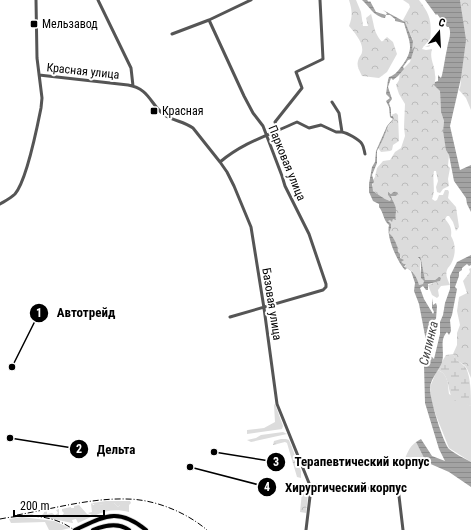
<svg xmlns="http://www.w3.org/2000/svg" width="471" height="530" viewBox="0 0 471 530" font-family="'Roboto Condensed',sans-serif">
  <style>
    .green { fill: #dcdcdc }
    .forest { fill: url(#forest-crowns) }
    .wetland { fill: url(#wetland-marsh) }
    .water { fill: url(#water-rules) }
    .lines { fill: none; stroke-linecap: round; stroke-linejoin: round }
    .major-casing { stroke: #dbdbdb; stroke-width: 5.5 }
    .minor { stroke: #555; stroke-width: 3 }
    .major { stroke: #000; stroke-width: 4 }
    .rail { stroke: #000; stroke-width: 1; stroke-dasharray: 6 2 1 2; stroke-linecap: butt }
    .poi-dot { fill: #000; stroke: #fff; stroke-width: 1.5 }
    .labels { text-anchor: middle; stroke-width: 4; stroke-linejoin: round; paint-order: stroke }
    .poi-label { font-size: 12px; fill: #000; stroke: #fff; text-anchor: start }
    .street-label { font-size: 12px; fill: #000; stroke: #fff }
    .water-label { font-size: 13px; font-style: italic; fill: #444; stroke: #fff }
    .leader { fill: none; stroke: #000; stroke-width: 1.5 }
    .callout-dot { fill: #000; stroke: #fff; stroke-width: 1.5 }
    .mark-label { font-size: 12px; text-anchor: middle; font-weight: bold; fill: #fff }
    .callout-label { font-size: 13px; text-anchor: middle; font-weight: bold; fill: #000; stroke: #fff; stroke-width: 4; stroke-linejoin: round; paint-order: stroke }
  </style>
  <defs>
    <pattern id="forest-crowns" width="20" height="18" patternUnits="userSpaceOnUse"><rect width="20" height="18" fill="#dcdcdc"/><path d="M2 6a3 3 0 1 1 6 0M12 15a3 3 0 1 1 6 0" fill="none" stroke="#bbb"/></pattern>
    <pattern id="wetland-marsh" width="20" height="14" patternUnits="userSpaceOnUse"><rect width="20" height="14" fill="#dcdcdc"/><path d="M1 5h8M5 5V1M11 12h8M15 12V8" fill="none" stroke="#bbb"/></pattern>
    <pattern id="water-rules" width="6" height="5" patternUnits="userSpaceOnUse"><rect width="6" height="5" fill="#a3a3a3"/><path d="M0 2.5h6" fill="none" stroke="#8b8b8b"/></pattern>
  </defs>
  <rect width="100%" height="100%" fill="#fff"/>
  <!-- green -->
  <path class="green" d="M437 370C448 373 448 384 449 394L471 406V462L449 448 437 418 431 401 430 387Z
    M275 404 283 426 282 429 247 434V430L264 428 275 422 274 405Z
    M283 432 287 434 251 442 247 440 256 438 261 435Z
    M416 442 426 462 404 461C407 454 409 447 416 442Z
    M92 503 93 505 114 503 118 507 120 505H129V512C116 509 106 510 94 516L88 513 92 512 91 504Z
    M79 505 87 514 93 516 78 523 76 519 72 520 73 523H72L44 517 25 515 32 514 34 515H42L44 513V512L47 511V514L52 513 55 515 58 513 56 510 59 509V515L61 517 64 513 62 511V509L71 507V508H74V506Z
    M22 517 54 521 70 528 62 530H49L45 522 11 523 9 519Z"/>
  <!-- forest -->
  <path class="forest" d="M349 0H356L361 12 363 26H368L366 18 371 14C375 27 373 31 382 42L387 37 393 42 397 54 387 72 379 78 362 76C358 68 356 65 359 58 360 56 362 54 362 52 364 43 354 32 349 26 353 16 352 10 349 0Z
    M403 0H419C433 18 431 24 430 46L428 47 424 46 422 49 426 50 432 49C429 59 435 65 435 75 436 78 435 82 434 84L440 91 441 112 444 121 443 131 447 151 449 155 448 166 450 168 448 179 449 186 443 189 440 193 437 192 436 187 438 181 436 171H434C432 181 436 190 432 199L435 201 437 200 439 195H443L445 190H448L449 192 448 198 456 207 459 227 456 231 453 222 449 216H447L445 219C450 225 452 228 451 236 456 244 456 255 451 264 450 266 448 267 447 270 445 275 448 280 450 285L441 286 438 290 439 296 437 298 432 295 428 285 440 281 439 277 435 280H425L421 259 418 258 421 261 420 268 422 279 424 281 423 284 419 285 412 271 405 267 406 264H404L401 262 402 260C396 253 397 240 389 233L391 228 388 220H391L392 221 393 219H396L395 218C397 210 394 203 391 196H395L388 192V195L391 199 390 201 385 199 372 190 373 180 375 177 377 168 383 161 390 160 395 152 401 148 405 136 404 127 405 104 399 94 396 85 399 80 400 72 410 62 414 48 412 50C411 46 413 44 413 40 412 37 405 22 403 20L410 7 409 4Z
    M460 0H471V110L466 98 459 90C462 84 460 78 461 72 465 46 464 26 460 0Z
    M396 113 398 115 399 141 393 145 392 150 390 151 381 152 378 148C382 139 387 125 394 120V117L391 115Z
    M471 268V378C469 374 468 369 465 366 460 362 455 360 453 354L457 345V333L460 325 457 311 459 297 467 293 463 281 470 272 469 269Z
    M281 439H286L289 440 301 471V478L297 477 287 443 285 442 273 445 274 441Z
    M302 492 307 493 308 495 306 513 300 512Z
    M106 501H130L131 503 129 505H120L118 507 114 503 112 504H102L96 506 92 503Z"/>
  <!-- wetland -->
  <path class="wetland" d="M453 354C455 360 462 363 466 368 471 378 471 394 471 406L453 400C447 390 450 373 437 370L446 355Z"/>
  <!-- water -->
  <path class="water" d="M362 0H367L369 2 370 1 376 12 386 15 387 13 383 10 405 22 413 41 412 50 415 46 411 59 408 60 403 67 404 69 398 76 393 80 391 78 388 87 392 99 389 103 391 109V116H393L394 119 388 126 383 139 377 151V163L372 175 374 182 372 184 373 191 385 199 390 201 391 199 388 195V192L391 194 394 192 398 193 396 196H391C392 200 396 205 396 210 396 214 395 217 396 220L393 219 392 222 390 220 388 221 391 224V228L389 233C394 237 398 246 398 252L400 254V258L404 260 401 262 404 264H406L404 267C413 269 417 278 419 285L423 284 424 281 421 278V261L418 257H420L421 259 425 280H435L439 277 441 278 440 281 428 284V290H426L423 286 420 288 424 299 433 314 434 312 432 308V298L433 305 436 303 437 306 436 319 431 322V356L434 359 440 334V322L443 315 445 303 450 289V276L457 262 471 255V265L469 266 467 264 462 268V270L459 272V276L455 287 457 289 452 315 450 320 451 331 449 335 447 332C439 340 445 352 442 362 440 369 431 378 430 387 429 397 443 442 449 449 455 454 464 458 471 462V487L449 472 426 462 416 442 421 439 432 456 445 461 439 449 425 403 424 365V355L427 351V346L419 304 414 291 415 283 411 271 407 268 405 270C397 261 386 237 389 225 383 220 384 213 379 207V204L373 201 369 192V184L372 167 375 162 376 151 387 126 393 119 390 117 389 107 386 101 390 98 386 94 388 80 389 77C395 75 397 72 401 67 415 48 410 44 404 23L395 21V19L390 15H386L385 18C374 17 369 6 362 0Z
    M425 0H460L466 40 461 78 450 126 460 170 471 165V212L467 204 466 198 454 181 449 155 446 150 443 131 444 121 441 112 440 91 434 85 435 82 438 81V75L441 78 442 75C444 66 445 58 447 49 448 41 452 35 449 27H447L437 14 436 15Z"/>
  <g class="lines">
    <defs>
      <path id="major" d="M75 530C105 516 118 507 146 530
        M93 530C105 525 118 522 129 530"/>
    </defs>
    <!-- major casing -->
    <use href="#major" class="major-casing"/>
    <!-- minor -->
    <path class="minor" d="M98 0 131 68 133 86
      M209 20 251 0
      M172 34 209 20 244 96 253 113 263 126 282 176 285 186 309 234 326 284V287L323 290 230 317
      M39 75 128 85C151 89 150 106 166 116 175 121 185 122 193 128L220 162 227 172 234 186 251 227 264 308 277 404 311 488 306 530
      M332 102 339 113 342 132C347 133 359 139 362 144 364 147 364 150 365 154
      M278 131 275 122 302 88 296 72 323 59 320 0
      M220 162C244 142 269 135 297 122L309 128 321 125 336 132H342
      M0 204C5 201 11 198 15 194 27 180 37 128 41 108L42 98 37 58 36 0
      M311 488 317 485H326L379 489 396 485 399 496 403 530"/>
    <!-- major -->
    <use href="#major" class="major"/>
    <!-- rail -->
    <path class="rail" d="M17 515C52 509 90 498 126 499 154 499 186 512 207 530
      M0 519C25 514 53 514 74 530"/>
  </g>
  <!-- markers -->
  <g class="poi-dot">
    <rect x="30" y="20" width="8" height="8" rx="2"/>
    <rect x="150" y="107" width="8" height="8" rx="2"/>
  </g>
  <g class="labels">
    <!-- poi labels -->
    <g class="poi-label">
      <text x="42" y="28">Мельзавод</text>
      <text x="162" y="115">Красная</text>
    </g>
    <!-- street labels -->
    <g class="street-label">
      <text transform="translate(83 71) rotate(6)" y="4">Красная улица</text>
      <text transform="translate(287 163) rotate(68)" y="4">Парковая улица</text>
      <text transform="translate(272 304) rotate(81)" y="4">Базовая улица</text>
    </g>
    <!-- water labels -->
    <g class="water-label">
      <text transform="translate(428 343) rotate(-76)" y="5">Силинка</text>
    </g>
  </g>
  <!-- callouts -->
  <path class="leader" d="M12 367L39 313M10 438L79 449M214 452L276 462M190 467L267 487"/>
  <g class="callout-dot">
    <circle cx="12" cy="367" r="4"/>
    <circle cx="10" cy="438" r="4"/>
    <circle cx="214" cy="452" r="4"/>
    <circle cx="190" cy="467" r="4"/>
    <circle cx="39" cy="313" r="10"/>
    <circle cx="79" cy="449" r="10"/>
    <circle cx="276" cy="462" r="10"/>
    <circle cx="267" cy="487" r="10"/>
  </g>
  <g class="mark-label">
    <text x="39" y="317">1</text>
    <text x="79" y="453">2</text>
    <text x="276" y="466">3</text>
    <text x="267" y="491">4</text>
  </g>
  <g class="callout-label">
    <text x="86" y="317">Автотрейд</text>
    <text x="116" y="454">Дельта</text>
    <text x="362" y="466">Терапевтический корпус</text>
    <text x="346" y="492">Хирургический корпус</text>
  </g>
  <!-- north arrow -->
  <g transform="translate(439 32) rotate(18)" stroke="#ffffff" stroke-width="3" paint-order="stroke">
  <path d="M0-3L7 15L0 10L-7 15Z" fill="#000000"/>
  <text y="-6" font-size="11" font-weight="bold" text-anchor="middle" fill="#000000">С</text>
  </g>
  <!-- scale -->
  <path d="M14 510v6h90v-6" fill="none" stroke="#000000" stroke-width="2"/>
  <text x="20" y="510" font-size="12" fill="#000000" stroke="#ffffff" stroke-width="3" paint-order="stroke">200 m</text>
</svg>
